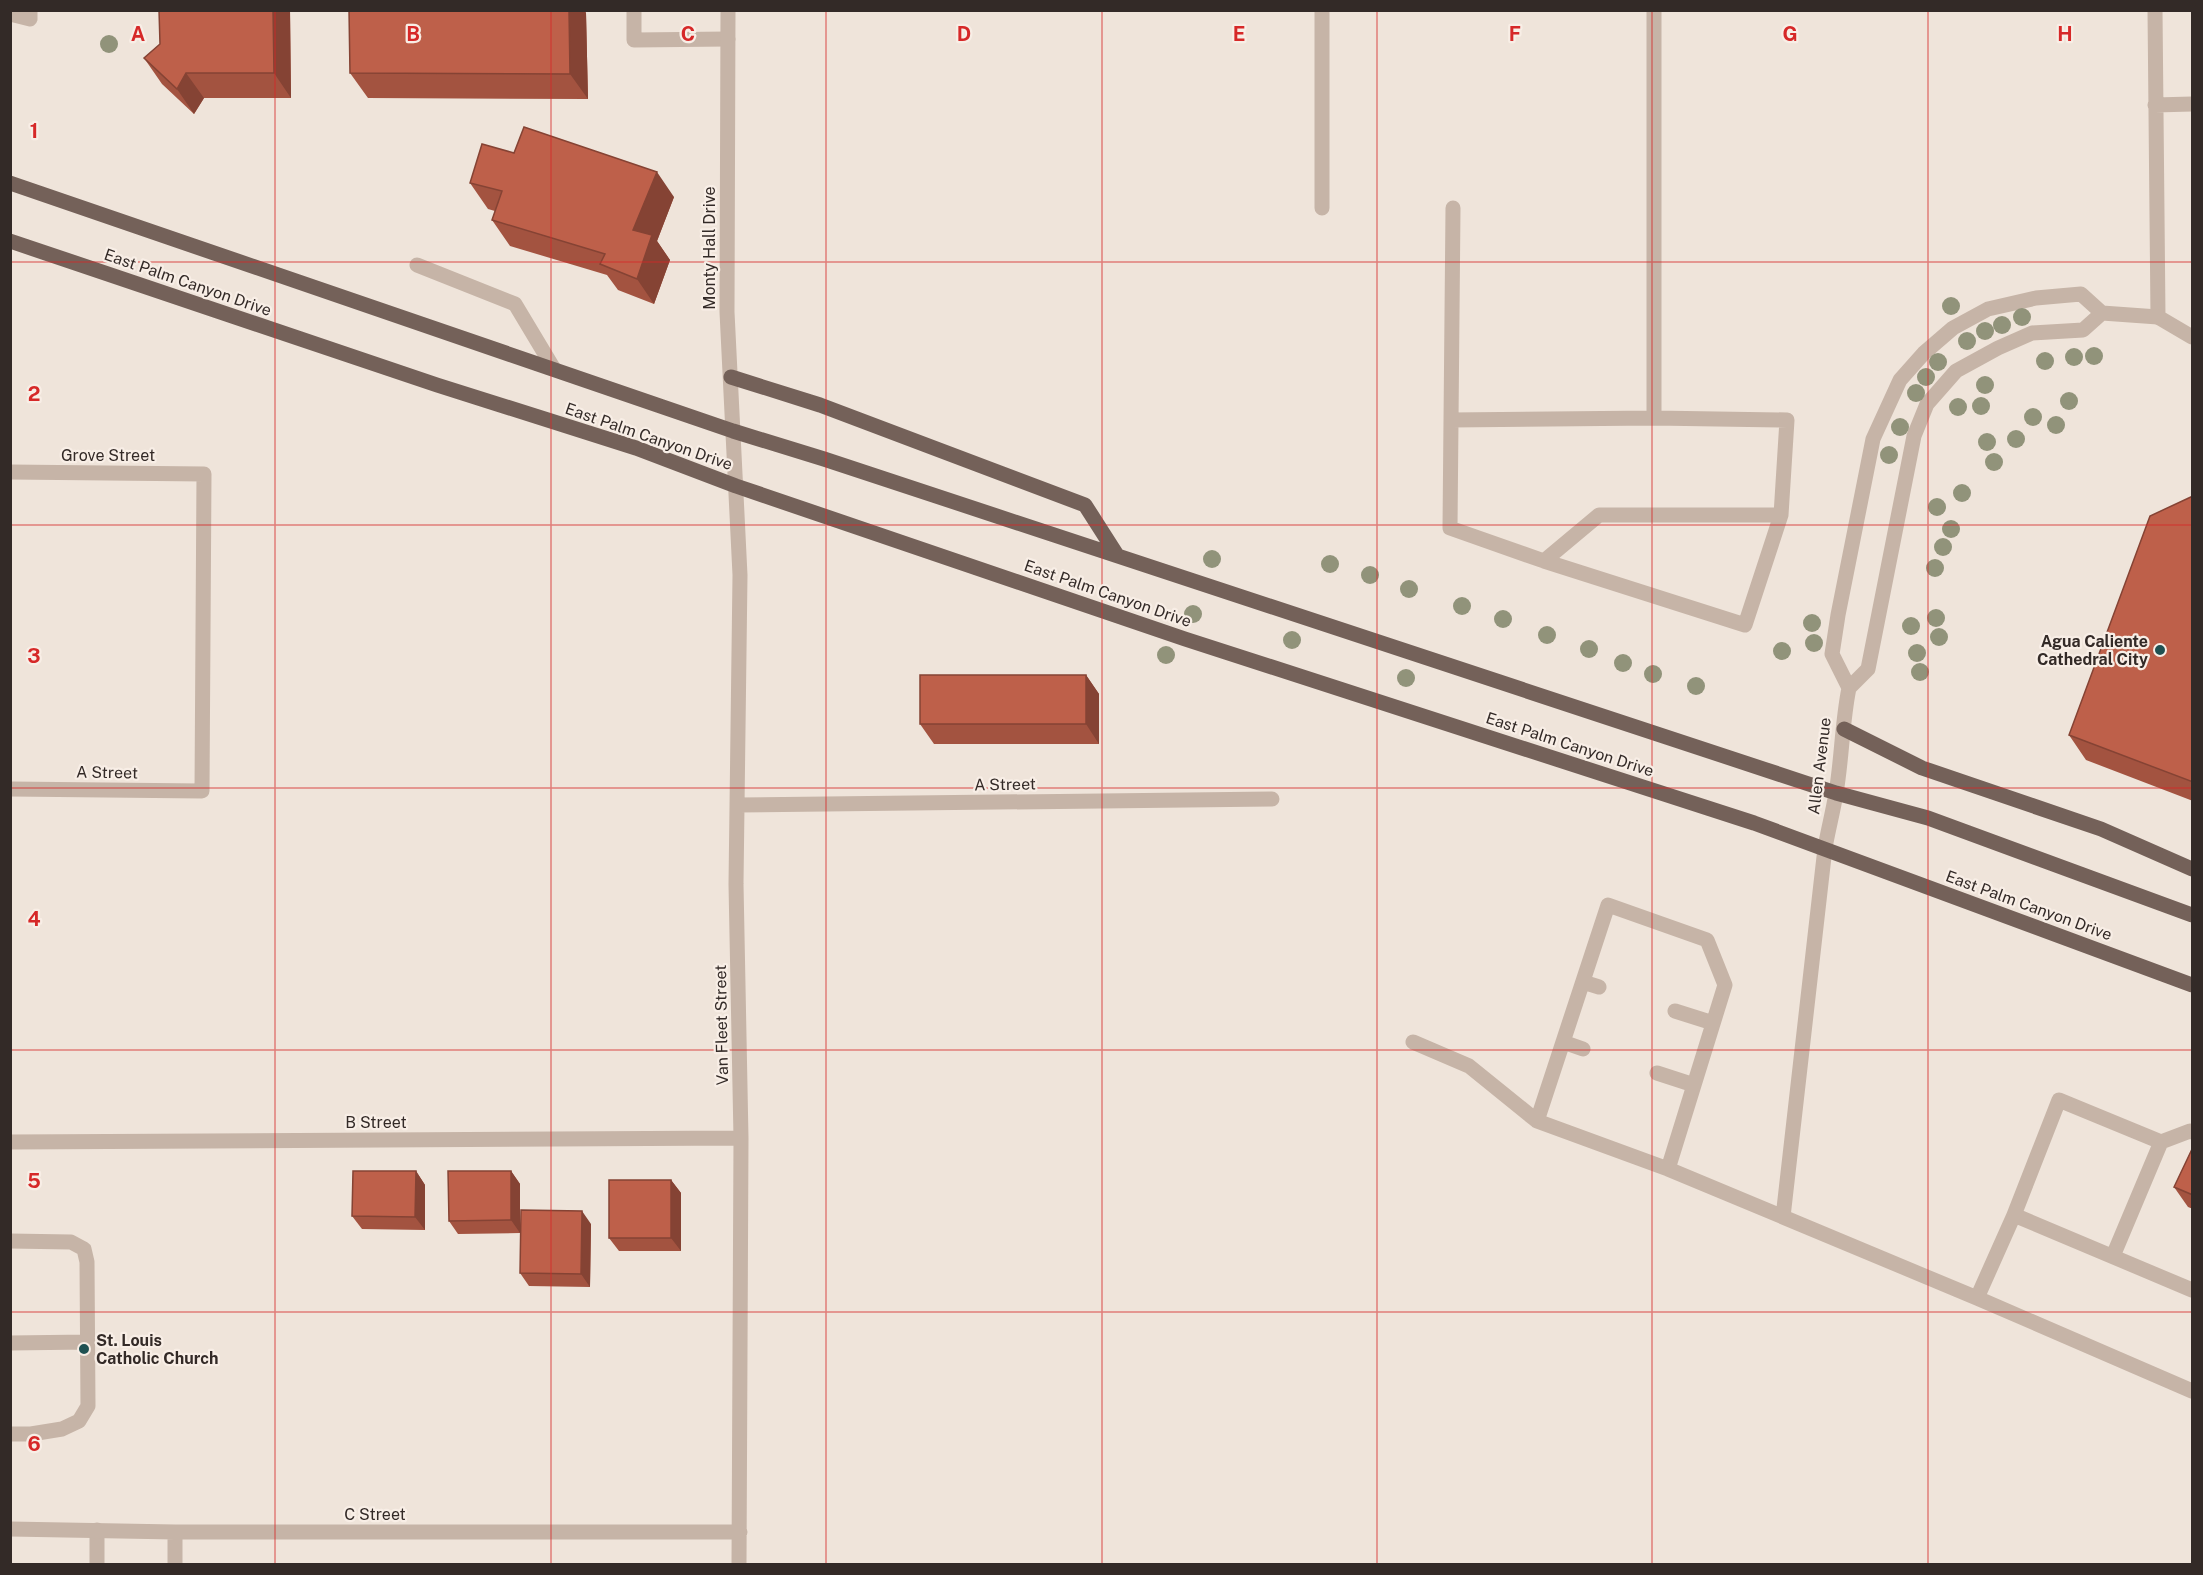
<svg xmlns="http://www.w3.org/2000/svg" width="2203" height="1575" viewBox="0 0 2203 1575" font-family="'Public Sans',sans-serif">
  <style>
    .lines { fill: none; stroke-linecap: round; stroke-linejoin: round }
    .service { stroke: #c6b4a7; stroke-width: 15 }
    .minor { stroke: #c6b4a7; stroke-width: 15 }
    .primary { stroke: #746159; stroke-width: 15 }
    .tree { fill: #91937a }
    .wall { fill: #a35340 }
    .shaded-wall { fill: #854334 }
    .building { fill: #be604a; stroke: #854334; stroke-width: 1.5 }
    .grid { fill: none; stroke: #d62828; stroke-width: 1.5; stroke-opacity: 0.55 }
    .poi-dot { fill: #1f5152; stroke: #f8eee6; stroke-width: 2 }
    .labels { text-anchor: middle; stroke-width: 4.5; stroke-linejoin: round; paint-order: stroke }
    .street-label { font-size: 16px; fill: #332a27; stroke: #f8eee6 }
    .poi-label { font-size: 16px; font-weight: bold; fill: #332a27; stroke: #f8eee6; text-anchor: end }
    .grid-label { font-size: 20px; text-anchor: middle; font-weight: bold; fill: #d62828; stroke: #f8eee6; stroke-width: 4.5; stroke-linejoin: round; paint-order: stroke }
  </style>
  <rect width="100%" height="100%" fill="#efe4da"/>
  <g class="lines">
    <!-- service -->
    <path class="service" d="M634 10V40L728 39
      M1322 10V208
      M2155 10 2158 317 2192 337
      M10 14 30 19V10
      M2155 105 2192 104
      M1453 208 1450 528 1544 561 1745 625 1781 515 1787 420 1654 418V10
      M417 265 515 304 554 369
      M1451 420 1654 418
      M1544 561 1599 515H1781
      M1825 848 1783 1217 1977 1298 2192 1391
      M1583 982 1599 987
      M1675 1011 1713 1023
      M1413 1042 1469 1066 1537 1121
      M1563 1042 1583 1049
      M1657 1073 1694 1085
      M2161 1142 2190 1131 2192 1132
      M1668 1169 1725 985 1707 940 1608 905 1537 1121 1668 1169 1783 1217
      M10 1241 71 1242 84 1249 87 1262 88 1406 79 1421 62 1429 31 1434H10
      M2113 1256 2161 1142 2059 1100 2014 1215 2192 1290
      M1977 1298 2014 1215
      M10 1343 88 1342
      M97 1564V1530"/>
    <!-- minor -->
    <path class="minor" d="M728 10 727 312 740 575 736 884 741 1138 739 1564
      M10 472 204 474 202 791 10 789
      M1849 688 1832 654 1838 615 1873 439 1900 380 1924 353 1953 328 1988 309 2036 298 2081 294 2102 313 2158 317
      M1849 688 1868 669 1914 436 1927 404 1956 371 1998 348 2032 333 2083 330 2102 313
      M738 805 1272 799
      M1825 848C1828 830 1833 812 1836 793 1842 758 1842 722 1849 688
      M10 1142 741 1138
      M10 1529 175 1532H740
      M175 1564V1532"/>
    <!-- primary -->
    <path class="primary" d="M10 183 733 431 824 459 1836 793 1928 818 2192 915
      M10 241 437 385 636 448 736 486 1185 639 1754 823 2192 985
      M731 377 820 405 1085 505 1117 555
      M1844 729 1922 768 2101 829 2192 869"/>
  </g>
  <!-- trees -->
  <g class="tree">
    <circle cx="109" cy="44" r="9"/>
    <circle cx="1951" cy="306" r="9"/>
    <circle cx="2022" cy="317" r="9"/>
    <circle cx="2002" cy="325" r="9"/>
    <circle cx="1985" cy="331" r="9"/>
    <circle cx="1967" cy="341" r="9"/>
    <circle cx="2094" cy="356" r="9"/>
    <circle cx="2074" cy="357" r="9"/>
    <circle cx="2045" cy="361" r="9"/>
    <circle cx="1938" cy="362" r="9"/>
    <circle cx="1926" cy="377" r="9"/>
    <circle cx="1985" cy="385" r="9"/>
    <circle cx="1916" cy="393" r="9"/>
    <circle cx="2069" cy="401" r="9"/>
    <circle cx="1981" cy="406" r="9"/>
    <circle cx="1958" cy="407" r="9"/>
    <circle cx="2033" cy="417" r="9"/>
    <circle cx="2056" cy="425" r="9"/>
    <circle cx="1900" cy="427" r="9"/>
    <circle cx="2016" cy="439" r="9"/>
    <circle cx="1987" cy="442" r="9"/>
    <circle cx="1889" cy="455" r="9"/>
    <circle cx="1994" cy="462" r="9"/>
    <circle cx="1962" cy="493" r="9"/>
    <circle cx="1937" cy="507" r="9"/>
    <circle cx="1951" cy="529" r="9"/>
    <circle cx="1943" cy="547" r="9"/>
    <circle cx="1212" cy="559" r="9"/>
    <circle cx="1330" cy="564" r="9"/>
    <circle cx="1935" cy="568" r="9"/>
    <circle cx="1370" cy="575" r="9"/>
    <circle cx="1409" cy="589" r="9"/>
    <circle cx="1462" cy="606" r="9"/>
    <circle cx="1193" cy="614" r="9"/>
    <circle cx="1936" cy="618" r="9"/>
    <circle cx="1503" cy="619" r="9"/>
    <circle cx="1812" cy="623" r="9"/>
    <circle cx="1911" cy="626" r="9"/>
    <circle cx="1547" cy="635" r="9"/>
    <circle cx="1939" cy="637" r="9"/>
    <circle cx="1292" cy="640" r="9"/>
    <circle cx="1814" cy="643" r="9"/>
    <circle cx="1589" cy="649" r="9"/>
    <circle cx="1782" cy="651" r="9"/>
    <circle cx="1917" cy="653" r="9"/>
    <circle cx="1166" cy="655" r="9"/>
    <circle cx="1623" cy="663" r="9"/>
    <circle cx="1920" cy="672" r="9"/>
    <circle cx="1653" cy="674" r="9"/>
    <circle cx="1406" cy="678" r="9"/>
    <circle cx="1696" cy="686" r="9"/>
  </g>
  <!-- wall -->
  <path class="wall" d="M290 10 291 98H204L194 114 162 84 144 58 160 44Z
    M349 10H584L586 13 588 99 368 98 350 73Z
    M514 153 674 197 657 241 670 260 654 304 618 290 607 275 510 246 492 220 495 211 488 209 470 183Z
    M2193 496V801L2086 760 2069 735Z
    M1086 675 1099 694V744H934L920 724Z
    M2193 1147V1209L2188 1207 2174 1187Z
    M416 1171 425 1185V1230L362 1229 352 1216Z
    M511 1171 520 1184V1233L458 1234 449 1221Z
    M671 1180 681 1193V1251H619L609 1238Z
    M591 1224 590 1287 529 1286 520 1273Z"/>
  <!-- shaded-wall -->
  <path class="shaded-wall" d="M273 10H290L291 98 274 73Z
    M569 10H584L586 13 588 99 570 74Z
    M186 73 204 98 194 114 177 89Z
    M657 172 674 197 657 241 670 260 654 304 637 279 633 230Z
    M1086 675 1099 694V744L1086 724Z
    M416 1171 425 1185V1230L415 1217Z
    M511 1171 520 1184V1233L511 1220Z
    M671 1180 681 1193V1251L671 1238Z
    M582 1211 591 1224 590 1287 581 1274Z"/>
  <!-- building -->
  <path class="building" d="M159 10H273L274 73H186L177 89 144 58 160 44Z
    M349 10H569L570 74 350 73Z
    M524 127 657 172 633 230 652 235 637 279 600 264 605 254 492 220 502 191 470 183 482 144 514 153Z
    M2193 496V782L2069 735 2150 516Z
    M920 675H1086V724H920Z
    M2193 1147V1195L2174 1187Z
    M353 1171H416L415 1217 352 1216Z
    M448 1171H511V1220L449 1221Z
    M609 1180H671V1238H609Z
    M521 1210 582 1211 581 1274 520 1273Z"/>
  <!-- grid -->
  <path class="grid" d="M275 10V1564M551 10V1564M826 10V1564M1102 10V1564M1377 10V1564M1652 10V1564M1928 10V1564M10 262H2192M10 525H2192M10 788H2192M10 1050H2192M10 1312H2192"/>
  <!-- markers -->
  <g class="poi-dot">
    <circle cx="2160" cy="650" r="6"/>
    <circle cx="84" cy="1349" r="6"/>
  </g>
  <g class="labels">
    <!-- street labels -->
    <g class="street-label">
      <text transform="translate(709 248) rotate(-90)" y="6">Monty Hall Drive</text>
      <text transform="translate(188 282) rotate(19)" y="6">East Palm Canyon Drive</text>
      <text transform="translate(649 436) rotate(19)" y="6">East Palm Canyon Drive</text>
      <text x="108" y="461">Grove Street</text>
      <text transform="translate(1108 593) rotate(19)" y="6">East Palm Canyon Drive</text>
      <text transform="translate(1570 744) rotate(18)" y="6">East Palm Canyon Drive</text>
      <text transform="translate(1819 766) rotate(-83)" y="6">Allen Avenue</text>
      <text transform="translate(107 772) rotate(1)" y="6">A Street</text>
      <text transform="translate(1005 784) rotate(-1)" y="6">A Street</text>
      <text transform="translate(2029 905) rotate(20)" y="6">East Palm Canyon Drive</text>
      <text transform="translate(721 1025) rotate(-91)" y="6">Van Fleet Street</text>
      <text x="376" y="1128">B Street</text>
      <text x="375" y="1520">C Street</text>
    </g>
    <!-- poi labels -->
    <g class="poi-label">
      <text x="2148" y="647">Agua Caliente<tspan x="2148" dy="18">Cathedral City</tspan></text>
      <text x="96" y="1346" text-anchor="start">St. Louis<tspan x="96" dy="18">Catholic Church</tspan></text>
    </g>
  </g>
  <g class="grid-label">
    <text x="138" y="41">A</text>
    <text x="413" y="41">B</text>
    <text x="688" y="41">C</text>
    <text x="964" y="41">D</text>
    <text x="1239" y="41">E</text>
    <text x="1515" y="41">F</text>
    <text x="1790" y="41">G</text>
    <text x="2065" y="41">H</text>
    <text x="34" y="138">1</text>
    <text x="34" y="401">2</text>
    <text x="34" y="663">3</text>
    <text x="34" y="926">4</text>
    <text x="34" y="1188">5</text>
    <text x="34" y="1451">6</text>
  </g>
  <!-- border -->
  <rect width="2203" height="1575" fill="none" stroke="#332a27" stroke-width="24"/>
</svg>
